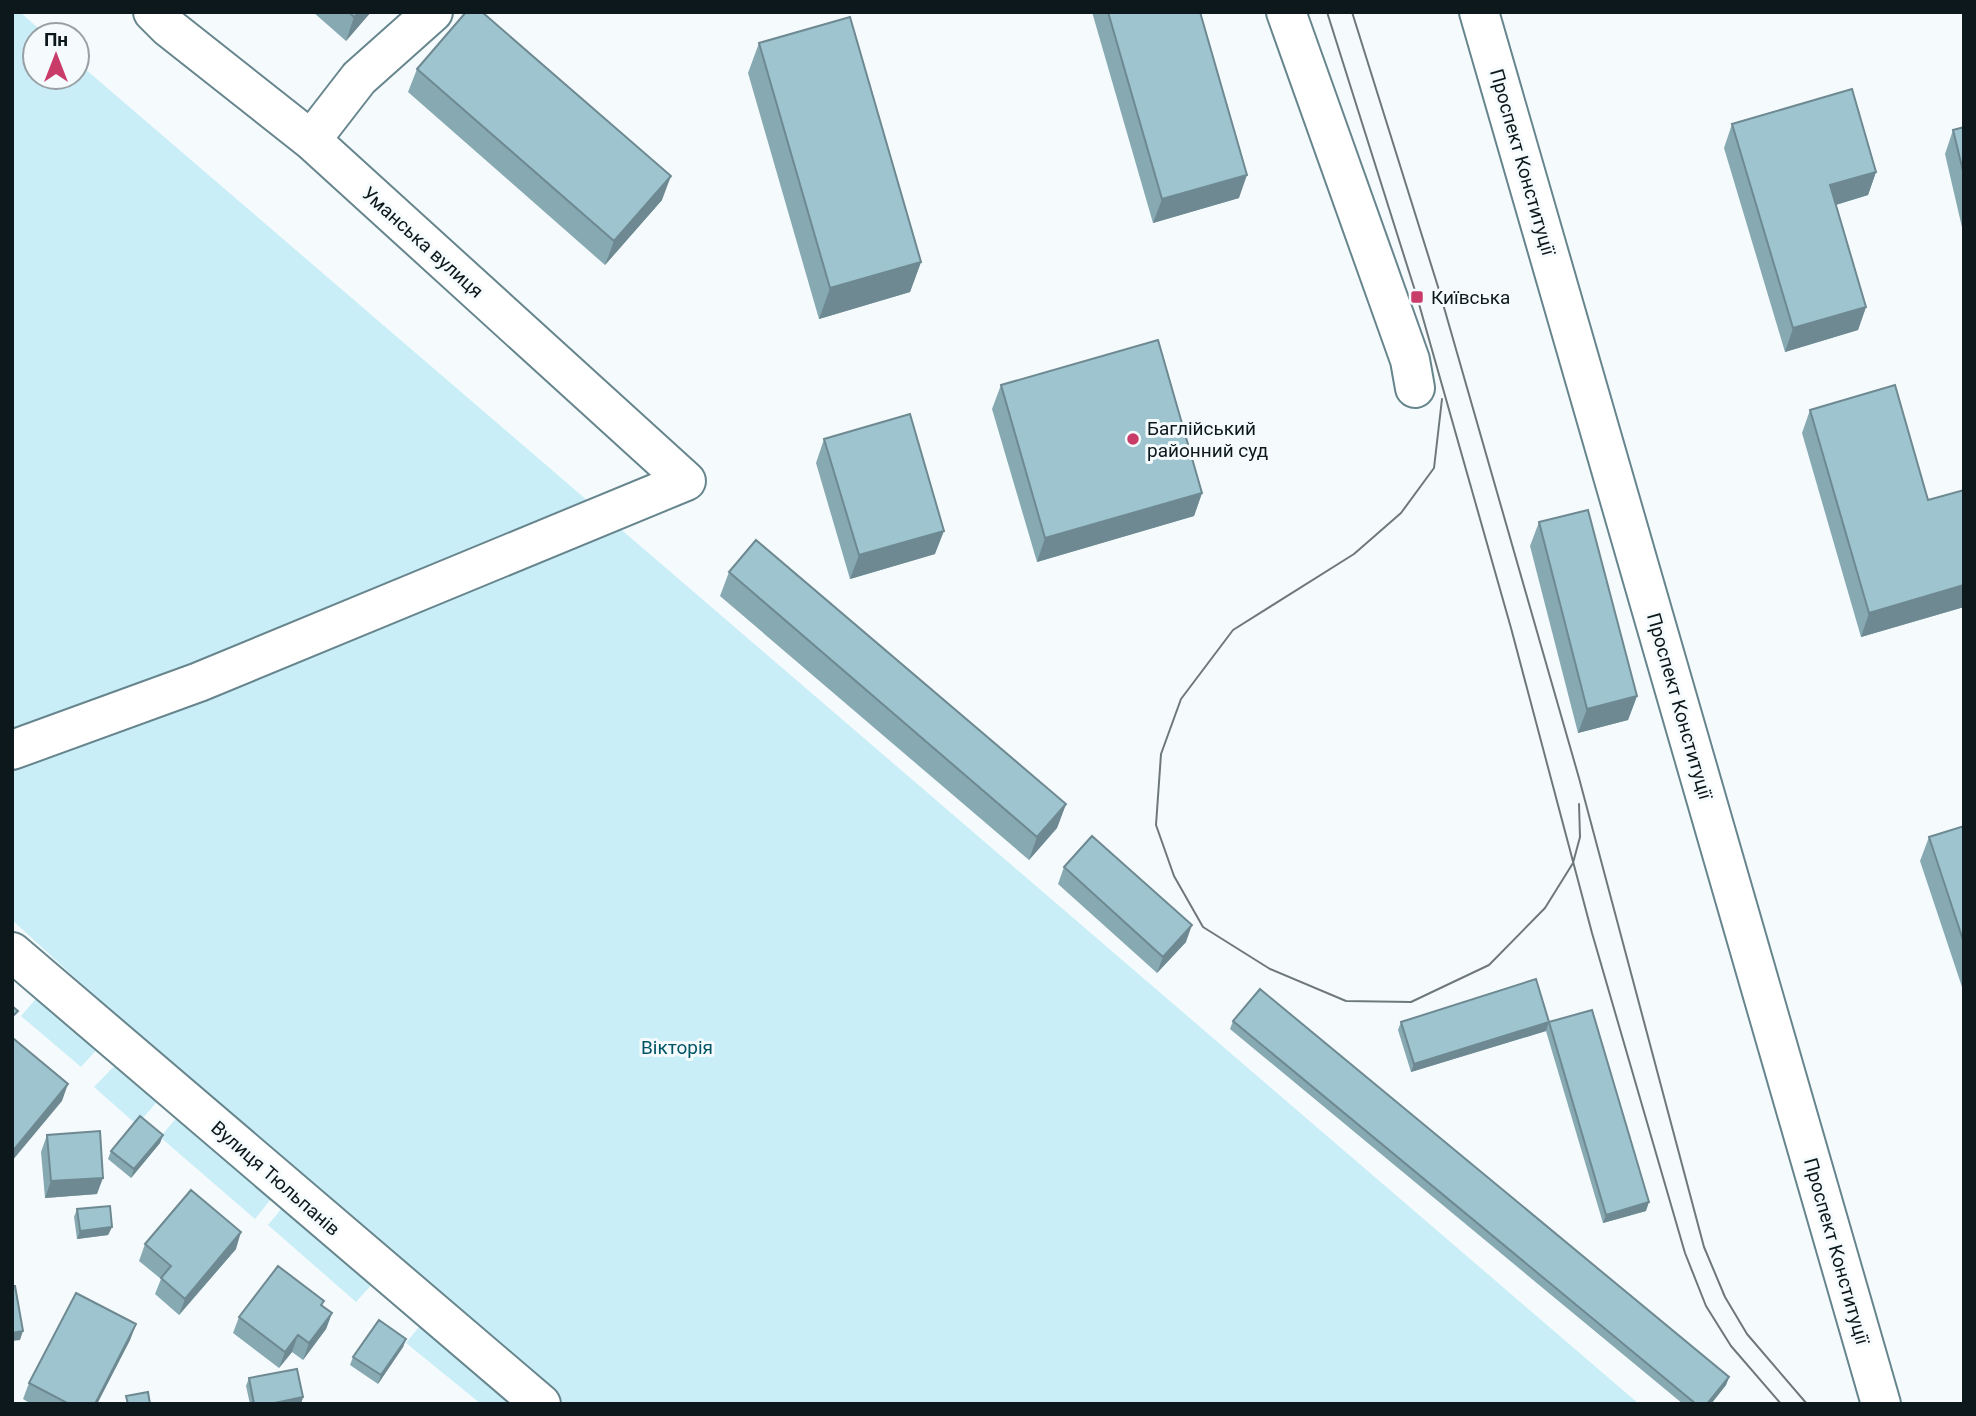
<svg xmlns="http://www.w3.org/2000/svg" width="1976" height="1416" viewBox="0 0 1976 1416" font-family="Roboto,sans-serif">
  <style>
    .green { fill: #caeef7 }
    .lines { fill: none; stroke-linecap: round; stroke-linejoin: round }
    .minor-casing { stroke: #67858d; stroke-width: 42 }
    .tertiary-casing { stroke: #67858d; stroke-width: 42 }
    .minor { stroke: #fff; stroke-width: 38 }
    .tertiary { stroke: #fff; stroke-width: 38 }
    .tram { stroke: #6e787b; stroke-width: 2 }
    .wall { fill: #87a9b2 }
    .shaded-wall { fill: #6e8991 }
    .building { fill: #9dc4cf; stroke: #6e8991; stroke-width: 2 }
    .poi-dot { fill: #c93b68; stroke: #f5fbfd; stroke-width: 2.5 }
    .labels { text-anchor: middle; stroke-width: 6; stroke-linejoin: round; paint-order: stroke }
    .street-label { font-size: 19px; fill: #0c181b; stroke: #f5fbfd }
    .poi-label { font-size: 19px; fill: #0c181b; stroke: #f5fbfd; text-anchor: start }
    .park-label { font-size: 19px; fill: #005565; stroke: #f5fbfd }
  </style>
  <rect width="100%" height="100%" fill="#f5fbfd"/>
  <!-- green -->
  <path class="green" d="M12 12H20L46 35H35V77H77V62L1639 1404H539L12 920Z
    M40 994 100 1046 81 1067 21 1016Z
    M119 1061 162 1096 137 1125 94 1087Z
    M180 1114 275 1194 255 1219 160 1137Z
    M286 1203 375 1281 356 1302 268 1225Z
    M423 1322 520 1404H481L406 1343Z"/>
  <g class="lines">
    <defs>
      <path id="minor" d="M1286 12 1410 360 1415 388
        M311 140 359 78 433 12
        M12 750 199 682 686 481 311 140 168 27 153 12
        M12 952 541 1404"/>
      <path id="tertiary" d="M1479 12 1881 1404"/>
    </defs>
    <!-- minor casing -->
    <use href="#minor" class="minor-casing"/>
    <!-- tertiary casing -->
    <use href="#tertiary" class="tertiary-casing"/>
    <!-- minor -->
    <use href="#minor" class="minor"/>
    <!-- tertiary -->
    <use href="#tertiary" class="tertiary"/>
    <!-- tram -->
    <path class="tram" d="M1327 12 1417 297 1511 628 1592 933 1685 1253 1706 1306 1731 1346 1781 1404
      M1352 12 1439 290 1579 778 1704 1247 1725 1297 1747 1334 1807 1404
      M1442 399 1434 468 1401 513 1354 554 1233 630 1181 699 1161 754 1156 825 1174 876 1203 927 1270 969 1346 1001 1411 1002 1489 965 1545 908 1573 863 1580 837 1579 804"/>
  </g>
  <!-- wall -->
  <path class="wall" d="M313 12H371L346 41Z
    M1092 12H1200L1239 198 1153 223Z
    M759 43 921 262 910 292 819 319 748 73Z
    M417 69 662 200 605 265 408 92Z
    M1732 124 1876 172 1868 195 1836 205 1866 307 1858 330 1785 352 1724 148Z
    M1964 127V236L1945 154 1953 130Z
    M1001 385 1202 493 1194 516 1037 562 992 409Z
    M1810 410 1928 500 1964 490V607L1861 637 1802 433Z
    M824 439 935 554 850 579 816 463Z
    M1539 522 1637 696 1628 720 1578 733 1530 546Z
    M729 572 1066 804 1057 828 1029 860 720 596Z
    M1964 826V993L1920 861 1929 837Z
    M1064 867 1186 942 1157 973 1058 884Z
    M1233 1021 1729 1377 1726 1385 1711 1404H1683L1230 1029Z
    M1401 1022H1549L1646 1211 1603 1223 1546 1031 1411 1072 1398 1030Z
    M47 1135 97 1194 45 1198 41 1152Z
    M163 1135 160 1143 131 1178 108 1159 111 1151Z
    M77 1209 112 1227 108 1235 77 1239 74 1217Z
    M145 1244 236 1249 179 1315 155 1294 161 1279 139 1261Z
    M324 1301 322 1306 332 1313 326 1329 303 1360 292 1352 279 1368 233 1333 239 1317Z
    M136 1324 130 1340 97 1404H31L23 1399 29 1383Z
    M406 1339 403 1347 378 1384 350 1365 353 1357Z
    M249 1378 303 1397 301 1404H250L246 1386Z"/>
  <!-- shaded-wall -->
  <path class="shaded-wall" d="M359 12H371L346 41 354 17Z
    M1876 172 1868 195 1822 209 1830 185Z
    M1247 175 1239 198 1153 223 1162 199Z
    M671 176 662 200 605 265 614 241Z
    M921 262 910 292 819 319 830 288Z
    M1866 307 1858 330 1785 352 1793 328Z
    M1202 493 1194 516 1037 562 1045 538Z
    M944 531 935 554 850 579 859 555Z
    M1964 585V607L1861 637 1869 613Z
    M1637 696 1628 720 1578 733 1587 709Z
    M1066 804 1057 828 1029 860 1037 837Z
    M1192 925 1186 942 1157 973 1163 957Z
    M1549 1022 1546 1031 1411 1072 1414 1064Z
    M68 1084 62 1101 12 1161V1152Z
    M163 1135 160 1143 131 1178 134 1169Z
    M103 1178 97 1194 45 1198 51 1181Z
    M1649 1202 1646 1211 1603 1223 1606 1215Z
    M112 1227 108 1235 77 1239 80 1231Z
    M241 1232 236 1249 179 1315 185 1299Z
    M332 1313 326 1329 303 1360 309 1343Z
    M136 1324 130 1340 97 1404H95Z
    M23 1331 20 1340 12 1341V1333Z
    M298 1335 292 1352 279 1368 285 1352Z
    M406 1339 403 1347 378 1384 381 1375Z
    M1729 1377 1726 1385 1711 1404H1707Z
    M303 1397 301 1404H270Z"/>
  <!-- building -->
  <path class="building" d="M349 12H359L354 17Z
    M466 12H482L671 176 614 241 417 69Z
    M1108 12H1200L1247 175 1162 199Z
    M850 17 921 262 830 288 759 43Z
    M1852 89 1876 172 1830 185 1866 307 1793 328 1732 124Z
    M1964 127V175L1953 130Z
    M1158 340 1202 493 1045 538 1001 385Z
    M1895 385 1928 500 1964 490V585L1869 613 1810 410Z
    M910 414 944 531 859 555 824 439Z
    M1588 510 1637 696 1587 709 1539 522Z
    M756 540 1066 804 1037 837 729 572Z
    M1964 826V943L1929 837Z
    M1092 836 1192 925 1163 957 1064 867Z
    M1536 979 1549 1022 1592 1010 1649 1202 1606 1215 1549 1022 1414 1064 1401 1022Z
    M1260 989 1729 1377 1707 1404H1696L1233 1021Z
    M12 1006 18 1011 12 1017Z
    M14 1039 68 1084 12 1152V1041Z
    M140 1116 163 1135 134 1169 111 1151Z
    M100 1131 103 1178 51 1181 47 1135Z
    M191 1190 241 1232 185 1299 161 1278 171 1266 145 1244Z
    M110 1206 112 1227 80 1231 77 1209Z
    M278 1266 324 1301 321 1305 332 1313 309 1343 298 1335 285 1352 239 1317Z
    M12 1286H15L23 1331 12 1333Z
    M76 1293 136 1324 95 1404H69L29 1383Z
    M379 1320 406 1339 381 1375 353 1357Z
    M297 1369 303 1397 270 1404H254L249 1378Z
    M148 1392 150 1404H128L126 1396Z"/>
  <!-- markers -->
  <g class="poi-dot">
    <rect x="1410" y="290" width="14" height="14" rx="3.5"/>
    <circle cx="1133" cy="439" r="7"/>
  </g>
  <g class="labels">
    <!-- street labels -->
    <g class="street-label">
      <text transform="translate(1523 162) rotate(74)" y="7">Проспект Конституції</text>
      <text transform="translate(423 242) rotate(42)" y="7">Уманська вулиця</text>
      <text transform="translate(1680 706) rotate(74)" y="7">Проспект Конституції</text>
      <text transform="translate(276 1178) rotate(41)" y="7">Вулиця Тюльпанів</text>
      <text transform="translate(1837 1251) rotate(74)" y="7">Проспект Конституції</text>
    </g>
    <!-- poi labels -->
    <g class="poi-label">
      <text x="1431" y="304">Київська</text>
      <text x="1147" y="435">Баглійський<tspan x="1147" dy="22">районний суд</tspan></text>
    </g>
    <!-- park labels -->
    <g class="park-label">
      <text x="677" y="1054">Вікторія</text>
    </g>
  </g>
  <!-- border -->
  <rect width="1976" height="1416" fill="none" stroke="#0c181b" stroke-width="28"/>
  <!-- north arrow -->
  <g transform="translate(56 56)"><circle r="33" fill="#f5fbfd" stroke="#98a0a3" stroke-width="2"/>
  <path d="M0-5L12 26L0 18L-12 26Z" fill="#c93b68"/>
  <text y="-10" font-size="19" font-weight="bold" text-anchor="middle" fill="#0c181b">Пн</text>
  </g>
</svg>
